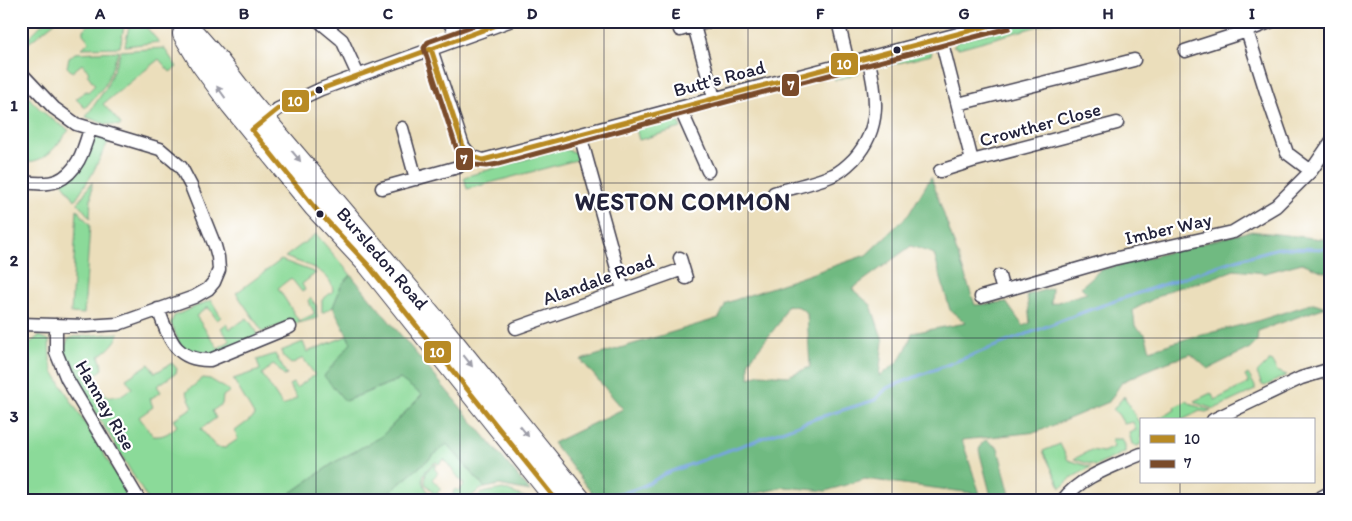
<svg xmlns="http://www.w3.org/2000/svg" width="1352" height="521" viewBox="0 0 1352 521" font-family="Itim,sans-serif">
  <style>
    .green { fill: #8bda99; stroke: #567e6a }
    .forest { fill: #70ba81; stroke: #496e5e; fill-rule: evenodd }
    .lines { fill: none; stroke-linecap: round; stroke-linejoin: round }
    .stream { stroke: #76a4df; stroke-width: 3 }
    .street-casing { stroke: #403e4e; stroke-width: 15 }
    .primary-casing { stroke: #403e4e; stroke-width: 22 }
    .street { stroke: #fff; stroke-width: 12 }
    .primary { stroke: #fff; stroke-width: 20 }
    .bus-1-casing { stroke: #fff; stroke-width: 9 }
    .bus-2-casing { stroke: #fff; stroke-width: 9 }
    .bus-1 { stroke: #b88a24; stroke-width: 5 }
    .bus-2 { stroke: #7a4b2a; stroke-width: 5 }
    .oneway { fill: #9c9ca7 }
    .grid { fill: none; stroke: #22223b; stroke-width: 1; stroke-opacity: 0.55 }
    .bus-dot { fill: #22223b; stroke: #fff; stroke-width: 2 }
    .labels { text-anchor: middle; stroke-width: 4.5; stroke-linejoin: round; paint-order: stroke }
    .street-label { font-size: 19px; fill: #22223b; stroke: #fff }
    .district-label { font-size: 24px; font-weight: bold; letter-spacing: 1px; fill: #22223b; stroke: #fff }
    .line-badge { stroke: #fff; stroke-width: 2 }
    .badge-label { font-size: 14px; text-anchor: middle; font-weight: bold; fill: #fff }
    .neatline { fill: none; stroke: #22223b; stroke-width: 2 }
    .grid-label { font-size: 16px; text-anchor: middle; font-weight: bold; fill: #22223b }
  </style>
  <rect width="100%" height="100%" fill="#fff"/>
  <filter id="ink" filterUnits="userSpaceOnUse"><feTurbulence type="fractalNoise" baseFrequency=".02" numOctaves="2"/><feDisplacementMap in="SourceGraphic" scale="10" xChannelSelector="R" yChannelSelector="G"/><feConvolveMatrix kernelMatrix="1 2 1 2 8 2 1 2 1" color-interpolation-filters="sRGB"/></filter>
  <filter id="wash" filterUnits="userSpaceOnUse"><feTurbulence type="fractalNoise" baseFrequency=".0096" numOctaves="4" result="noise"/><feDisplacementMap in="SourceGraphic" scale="20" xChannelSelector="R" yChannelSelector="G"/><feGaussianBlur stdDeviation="1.12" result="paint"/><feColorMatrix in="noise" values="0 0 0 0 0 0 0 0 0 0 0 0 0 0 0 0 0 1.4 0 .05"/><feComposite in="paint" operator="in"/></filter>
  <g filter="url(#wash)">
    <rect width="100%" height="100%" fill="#ebdebb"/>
    <!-- green -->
    <path class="green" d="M45 21H56L21 49V45Z
      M93 21H125L120 47 82 48 89 41 83 34V30Z
      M130 21H141L159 42 125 46Z
      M1032 21H1057L959 48 953 46 958 41Z
      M164 48 177 67 170 72 159 59 103 104 121 124 120 126 105 124 86 117 106 88 121 51Z
      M928 48 932 52 931 55 882 67 880 62 883 60 925 49 926 52 928 51Z
      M119 51 105 85 85 108 76 99 86 91 88 92 95 85 87 74 89 72 82 64 72 72 67 67 69 58 75 53Z
      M853 68 858 69V74L835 80 833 74Z
      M21 88C35 106 49 119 69 130 54 148 47 163 21 162Z
      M675 119 679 121 681 128 639 140 636 129Z
      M92 137 109 140 91 176 75 200 62 182Z
      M561 149 575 152 580 159 467 189 464 177Z
      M92 182 90 218 78 203Z
      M77 209 90 225 84 314 71 313Z
      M316 234 351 275 342 284 333 307 322 313V300L333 291C331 269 302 264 285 257Z
      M281 260 316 273 302 284 305 290 302 292 291 278 278 288 299 321 314 314V312L308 301 310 298 316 305 317 318 295 324 293 320 263 332 236 293Z
      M211 300 221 317 217 320 208 307 196 316 218 348 230 341 221 328 226 324 230 329 247 318 257 332 256 338 210 357 182 350 171 323 174 316Z
      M119 333C117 342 107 351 99 356L103 369 94 376 95 382 108 397 120 396 132 388 126 379 149 364 155 373 172 363 177 369 176 373 157 386 161 392 150 399 153 407 139 417 153 436C164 437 169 433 177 426L173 420 193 407 186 392 203 378 210 379 230 391 223 396 222 404 212 411 216 418 201 429 216 447 225 448 238 439 235 431 255 416 233 379 260 370 257 360 275 354 287 375 284 376 274 364 262 374 283 406 297 398 289 385 293 383 296 388 315 375 303 358 291 364 283 357 281 351 303 342 307 352 347 336 351 343 345 401 401 379 422 395 381 437 335 462 281 500H148L67 364 64 349 68 339 74 337Z
      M39 336 49 340 50 361 54 373 132 500H21V420L25 417 21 412V364L23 363 26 366 32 362 23 348Z
      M1269 361H1271L1277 371 1287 375 1265 386 1262 385 1257 373Z
      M1248 374 1255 386V390L1214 409 1196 403 1194 401 1211 393 1215 400 1249 383 1245 376Z
      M1124 396 1138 421 1141 423V444L1137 446 1132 444 1129 433 1136 430 1133 422 1124 424 1118 414 1113 410Z
      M1187 401 1192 405 1211 410 1206 412 1200 411 1182 420H1155L1175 410 1174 407Z
      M1111 439H1122L1125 445V452L1096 466 1074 459 1091 450 1103 452 1114 447Z
      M447 444 485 488 479 490 467 500H445L454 493 453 491 456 489 458 491 464 485 444 459 439 464 436 462C422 471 419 479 429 493L421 500H380Z
      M1060 444 1068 460 1091 467 1071 478 1061 488 1043 451Z
      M435 464 437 465 434 468 438 473 432 479 441 489 437 493 442 500H439L425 483 426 471Z
      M503 489 532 500H471L482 493Z"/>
    <!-- forest -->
    <path class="forest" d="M931 177 975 305 1006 302 1023 326 1030 323 1027 295 1052 288 1051 304 1087 293 1081 287 1100 270 1250 231 1331 240V270L1324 272 1302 263 1265 273 1234 270 1207 280 1170 290 1133 310 1135 326 1145 334 1150 350 1189 338 1254 322 1314 303 1326 307 1258 331 1257 341 1250 348 1208 369 1191 354 1154 367 1122 382 1109 402 1037 432 962 440 980 494 865 479 826 491 785 487 744 496 717 500H598L553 443 623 409 581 360 719 318 726 303 866 255 909 214ZM911 246 934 254 950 310 966 323 912 333C904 357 900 362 879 376L883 341 871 305 852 289ZM787 305 799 307 807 313 810 367 788 376 760 374 749 378V361L779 323Z
      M351 275 530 491 499 485 485 488 447 444 380 500H281L335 462 381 437 422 395 400 379 345 401 324 376 351 343 333 307 342 284Z
      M986 440 998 448 1010 495 1009 500H992L979 450 982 443Z"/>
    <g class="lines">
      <!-- stream -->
      <path class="stream" d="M611 494C631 493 648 485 664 474L817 418 875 400 887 388 1089 310 1226 263 1278 248 1331 249"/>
    </g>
  </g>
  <g filter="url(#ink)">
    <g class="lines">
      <defs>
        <path id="street" d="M319 21 342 40 358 75
          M448 21 454 29 458 39
          M838 21 848 63
          M694 26 714 98
          M680 30 710 21
          M1247 31 1267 95 1287 153 1311 171
          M941 39 972 161
          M431 49 463 146 471 156 483 160 1007 21
          M1185 51 1247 31 1272 21
          M21 73 54 108 76 124 160 149 181 167 191 186 215 246 218 257 219 270 214 282 208 289 194 297 118 324 86 326 21 324
          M958 104 1134 60
          M680 108 708 171
          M259 124 278 109 321 89 509 21
          M402 128 416 179
          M580 135 623 290
          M940 171 972 161 1117 123
          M21 182C32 183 46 185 57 181 78 172 84 149 90 129
          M382 188 458 167 471 156
          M776 203 774 193C794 187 815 183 833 175 841 172 848 165 854 159 882 128 877 94 868 58
          M680 258 686 278
          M999 276 1003 291
          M981 297 1113 259 1233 232 1276 206 1311 171 1331 142
          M158 309C169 337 174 361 210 360L290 327
          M56 325V352L67 379 139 500
          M516 328 683 269
          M1213 420 1301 378 1331 369
          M1063 500C1081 476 1115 466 1141 454
          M1316 500 1331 492"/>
        <path id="primary" d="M181 21 196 35 218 60 252 104 327 192 440 325 581 500
          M183 34 201 64 231 105 314 207 368 265 556 500"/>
      </defs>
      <!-- street casing -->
      <use href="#street" class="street-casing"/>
      <!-- primary casing -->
      <use href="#primary" class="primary-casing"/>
      <!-- street -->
      <use href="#street" class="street"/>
      <!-- primary -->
      <use href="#primary" class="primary"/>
      <defs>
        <path id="bus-1" d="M508 21 321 89 278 109 252 130 314 207 368 265 556 500
          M431 49 463 146 471 156 483 160 1006 21"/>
        <path id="bus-2" d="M486 21 428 42 424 48 457 150 465 160 475 165 486 166 498 164 722 103 1009 28"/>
      </defs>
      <!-- bus-1 casing -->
      <use href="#bus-1" class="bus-1-casing"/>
      <!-- bus-2 casing -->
      <use href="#bus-2" class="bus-2-casing"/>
      <!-- bus-1 -->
      <use href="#bus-1" class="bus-1"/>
      <!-- bus-2 -->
      <use href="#bus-2" class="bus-2"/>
    </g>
    <!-- one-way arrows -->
    <defs><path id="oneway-solid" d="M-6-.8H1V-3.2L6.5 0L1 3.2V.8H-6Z" transform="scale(1.25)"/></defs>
    <g class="oneway">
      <use href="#oneway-solid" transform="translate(221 92) rotate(-126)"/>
      <use href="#oneway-solid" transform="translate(296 156) rotate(50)"/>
      <use href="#oneway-solid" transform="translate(468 361) rotate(52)"/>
      <use href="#oneway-solid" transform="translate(524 431) rotate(51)"/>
    </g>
  </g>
  <!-- grid -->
  <path class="grid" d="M172 21V500M316 21V500M460 21V500M604 21V500M748 21V500M892 21V500M1036 21V500M1180 21V420M21 183H1331M21 338H1331M1180 482V500"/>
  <!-- markers -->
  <g class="bus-dot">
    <circle cx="897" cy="50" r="4.5"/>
    <circle cx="319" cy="90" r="4.5"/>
    <circle cx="320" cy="214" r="4.5"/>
  </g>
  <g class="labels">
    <!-- street labels -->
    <g class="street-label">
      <text transform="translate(719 78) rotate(-15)" y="7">Butt's Road</text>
      <text transform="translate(1040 124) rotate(-15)" y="7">Crowther Close</text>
      <text transform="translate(1168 228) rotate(-13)" y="7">Imber Way</text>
      <text transform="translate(383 258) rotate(49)" y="7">Bursledon Road</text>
      <text transform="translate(598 279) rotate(-20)" y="7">Alandale Road</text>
      <text transform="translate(106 405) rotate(60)" y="7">Hannay Rise</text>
    </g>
    <!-- district labels -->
    <g class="district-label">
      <text x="683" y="210">WESTON COMMON</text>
    </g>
  </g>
  <g class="line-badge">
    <rect x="830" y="52" width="29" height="24" rx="5" fill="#b88a24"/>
    <rect x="781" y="73" width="19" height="24" rx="5" fill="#7a4b2a"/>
    <rect x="281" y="89" width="29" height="24" rx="5" fill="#b88a24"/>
    <rect x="455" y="147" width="19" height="24" rx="5" fill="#7a4b2a"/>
    <rect x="423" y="340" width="29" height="24" rx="5" fill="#b88a24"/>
  </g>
  <g class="badge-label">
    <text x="844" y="69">10</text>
    <text x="791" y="90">7</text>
    <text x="295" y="106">10</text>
    <text x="464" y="164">7</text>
    <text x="437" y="357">10</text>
  </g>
  <!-- margin -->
  <rect width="1352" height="521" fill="none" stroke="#fff" stroke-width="55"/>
  <!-- legend -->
  <rect x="1140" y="418" width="175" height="65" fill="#ffffff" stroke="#a7a7b1"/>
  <rect x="1150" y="435" width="25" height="8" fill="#b88a24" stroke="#a7a7b1"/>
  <text x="1184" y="444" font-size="15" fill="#22223b">10</text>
  <rect x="1150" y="460" width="25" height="8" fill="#7a4b2a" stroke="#a7a7b1"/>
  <text x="1184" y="468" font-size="15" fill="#22223b">7</text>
  <rect x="28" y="28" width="1296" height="466" class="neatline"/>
  <g class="grid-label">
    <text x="100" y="19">A</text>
    <text x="244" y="19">B</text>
    <text x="388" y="19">C</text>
    <text x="532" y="19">D</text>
    <text x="676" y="19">E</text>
    <text x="820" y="19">F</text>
    <text x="964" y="19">G</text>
    <text x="1108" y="19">H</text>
    <text x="1252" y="19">I</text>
    <text x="14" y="111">1</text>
    <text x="14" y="266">2</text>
    <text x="14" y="422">3</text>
  </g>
</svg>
